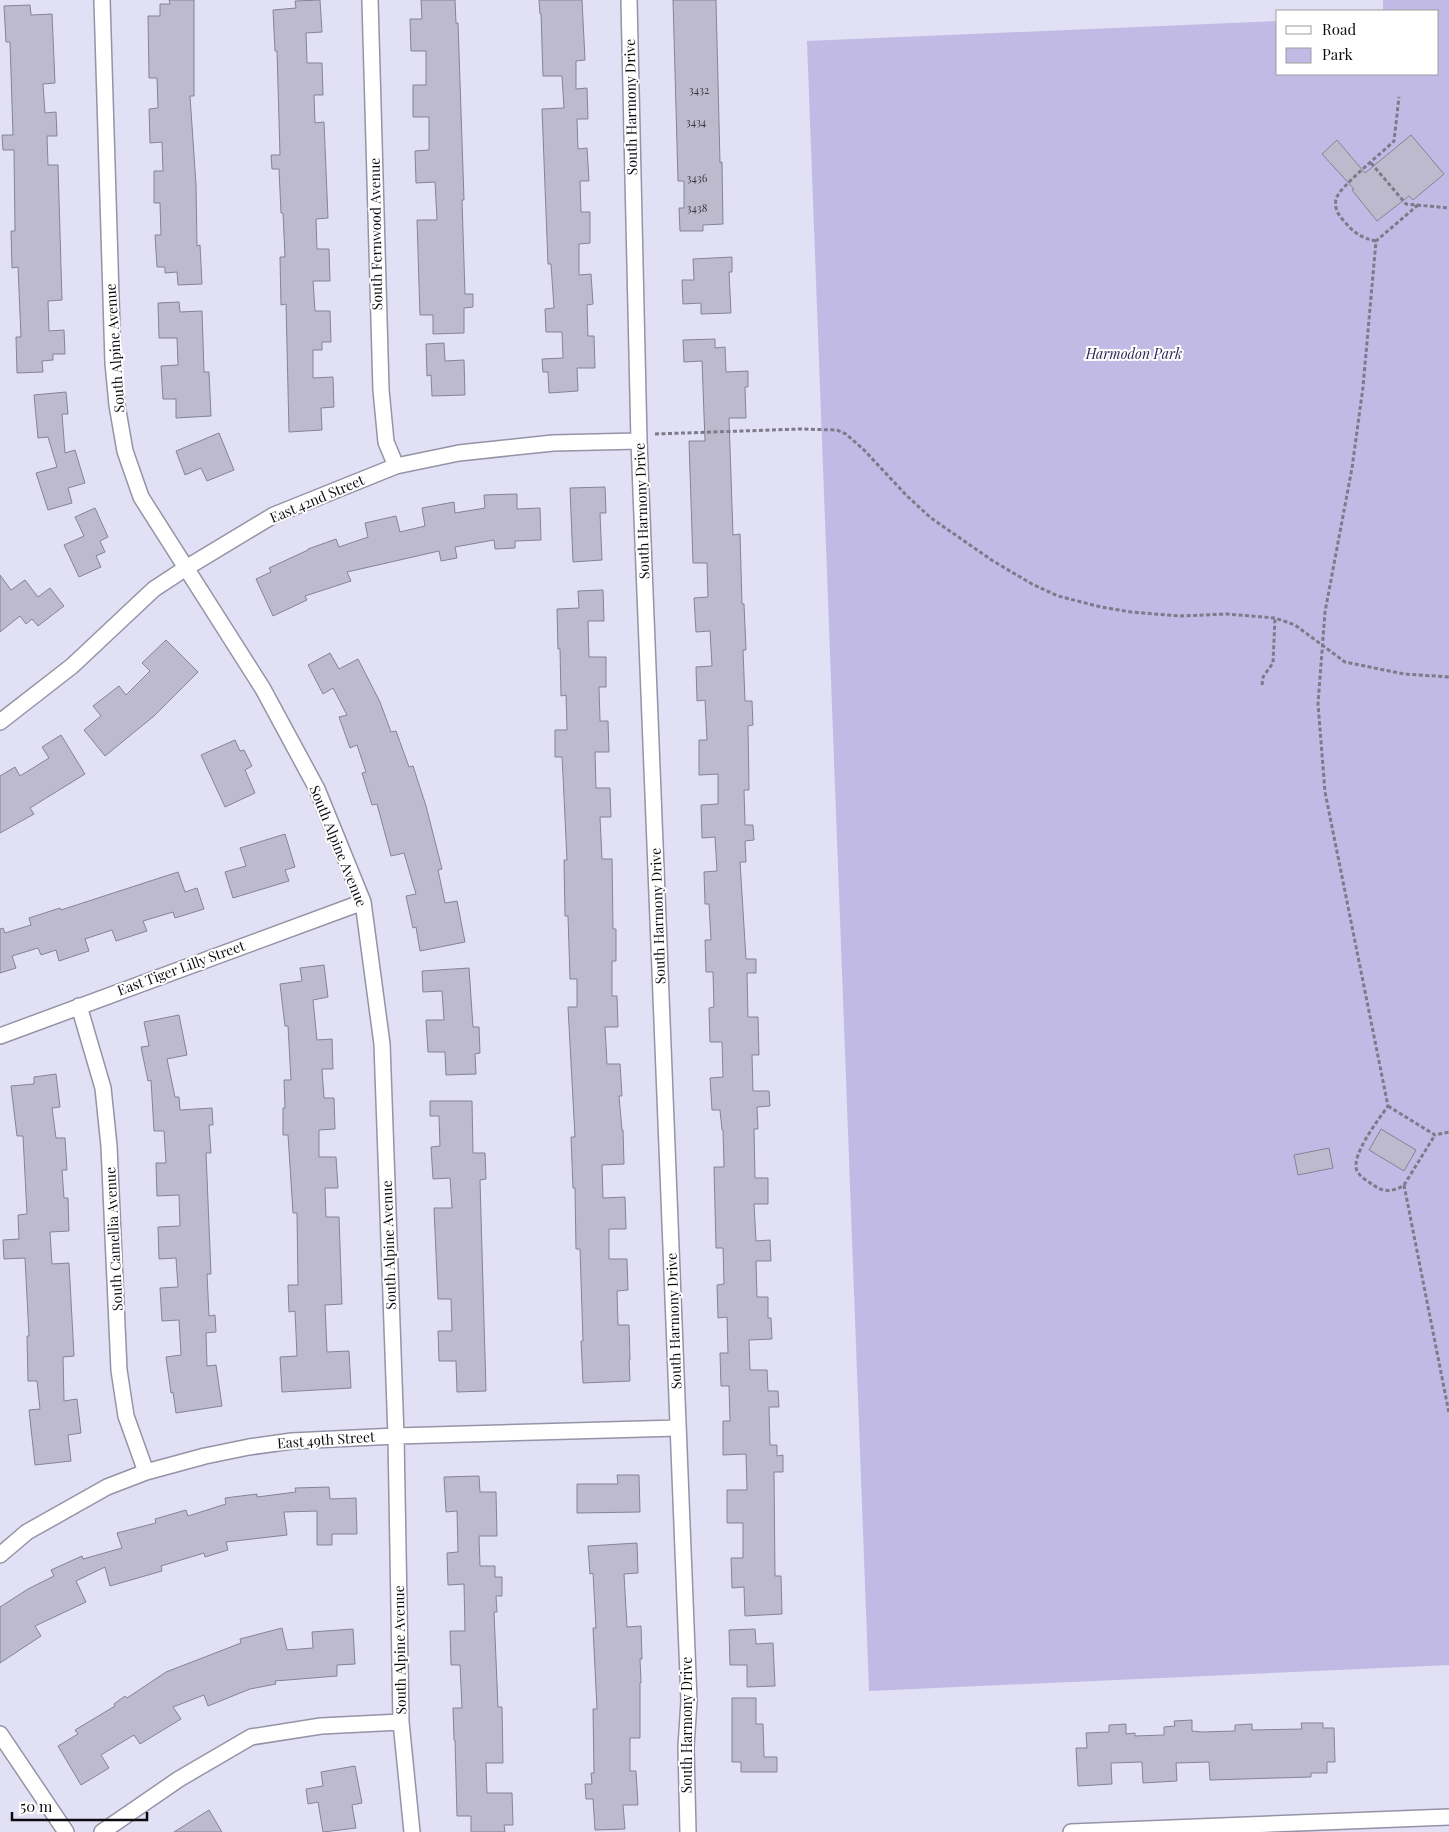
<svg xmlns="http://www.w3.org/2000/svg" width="1449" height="1832" viewBox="0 0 1449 1832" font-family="'Playfair Display',serif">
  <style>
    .green { fill: #c0bae4 }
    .building { fill: #bdbace; stroke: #858395 }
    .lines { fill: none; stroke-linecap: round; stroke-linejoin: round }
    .minor-casing { stroke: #9593a6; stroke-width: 18 }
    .path { stroke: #7d7b89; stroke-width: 3; stroke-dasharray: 4 2.5; stroke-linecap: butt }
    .minor { stroke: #fff; stroke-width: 15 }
    .labels { text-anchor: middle; stroke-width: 4; stroke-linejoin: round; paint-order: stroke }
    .number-label { font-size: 11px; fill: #383740 }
    .street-label { font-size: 14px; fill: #0c0b11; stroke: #fff }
    .park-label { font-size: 14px; font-style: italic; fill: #302357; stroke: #fff }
  </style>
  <rect width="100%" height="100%" fill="#e2e0f4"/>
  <!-- green -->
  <path class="green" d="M1383 0H1449V1665L869 1691 807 41 1278 21V74H1438V11H1383Z"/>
  <!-- building -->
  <path class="building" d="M169 0H194V96H190L196 185 197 246 200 245 202 284 178 285 177 272 165 273V267H157L155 235H161L160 203H154V171H163L162 142 150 143 149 109 158 108 157 78H149L148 16H160V4H170Z
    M320 0 322 32 306 33 307 63H322L323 95H314L315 123 324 122 328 218 316 219 317 249H329L330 281H313L315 311H330L331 342H322V350H313V378L333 377 334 407 321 408 322 430 289 432 286 304 281 305 280 257H285L283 213H281L279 169H272L271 155H280L277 51H275L273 10 296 8 295 1Z
    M421 0H455L456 23H458L464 200H462L465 294H473V307L464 308V333L433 334V315H420L417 220H437L435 182 416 183 415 151 429 150V117H413V85H426V51H411L410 19H422Z
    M539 0H582L585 60 576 61V89L587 88 588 119H577L578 149 587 148 589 181H580L581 212H590V243L579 244V275L591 274 593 304 587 305 588 336H594L595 368H577L578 391 549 393 548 372H543L542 359 563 358 562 332H546L545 309 554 308 551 264H548L542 109 564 108 562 76H543L541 14H540Z
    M673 0H716L720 163 722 162 723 224 703 225V231H680L679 208H684V181H678Z
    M30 5 31 15 52 14 55 83 43 84 45 113 56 112 57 136H47L48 165H58L62 300 48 301 49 331 64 330 65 354H53V360L42 361 43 372 17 373 16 337H21L18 267 12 268 11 231H15L14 150H3L2 135H13L10 42H6L4 6Z
    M1411 135 1444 174 1413 200 1409 196 1377 221 1352 190 1354 189 1322 154 1337 140 1365 173Z
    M732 257V272H729L731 313 701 314V303L683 304 682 280H694L693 259Z
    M179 302 180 312 202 311 204 372H209L211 416 176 418V399H163L161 366 178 365 177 338H159L158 303Z
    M715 339V348L725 347 726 372 748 371V387H745L746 418H729L733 535 740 534 742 604H744L746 650H743L745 701H752L753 725 748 726 749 790H744L745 825H753L754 840 745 841 746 862H740L746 959H756V973H747L748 1017H758L759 1055H752L753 1091H769L770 1106 757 1107 758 1129H754L755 1178H768V1204H754L756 1241 770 1240 771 1261H756L757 1297H768V1318H771L772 1339 749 1340 750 1370H767L768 1391H778L779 1407H769L770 1445H777V1456L783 1455V1472H774L775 1576H781L782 1614 745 1616 744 1587 732 1588 731 1558H743V1523H727V1490H747L746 1454 723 1455V1421H730L729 1386H721L720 1353H728L727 1317 718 1318 717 1285 724 1284 723 1248H716L714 1167H724L723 1130H722L720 1110H712L710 1078 723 1077 722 1042H710L709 1008 714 1007 713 972H706L705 940H711L709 904H705L704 872 717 871 715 837 702 838 701 805 718 804V774L699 775V740H707L705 700 697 701 696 667 712 666 710 631 696 632 694 598 708 597 707 563H693L689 441H705L702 361 684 362 683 340Z
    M444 343 445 361 464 360 465 395 432 396 431 375 427 376 426 344Z
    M66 392 68 414H62L65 453 75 450 85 483 68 488 72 503 48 510 36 473 57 467 48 437 38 438 34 395Z
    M219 433 234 470 207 481 201 468 185 475 176 451Z
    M605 487 606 513H600L602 560 573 562 570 488Z
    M517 494V509L540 508 541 540 515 541V548L495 549 494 540 455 547 457 558 441 561 439 551 347 572 351 581 305 596 307 600 273 616 256 579 271 572 269 568 308 550V549L336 539 339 547 368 537 365 523 396 516 400 532 425 526 422 508 454 502 455 513 485 508 484 495Z
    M95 508 108 537 100 541 105 552 96 556 101 567 79 577 64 545 84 536 75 517Z
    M0 575 11 590 25 580 38 597 50 588 64 606 38 626 32 619 26 624 20 616 0 632Z
    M603 590 604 621H588L589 657H606V687H599L600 721H608L609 752H595L596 788H610L611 817H600L602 859H612L613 929H616V961H612V996H617L618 1027H605L607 1064H620L622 1096H619L622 1130H623L624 1164 602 1165 603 1198 625 1197 626 1229H609V1259H627L628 1290 617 1291 618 1325H629L630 1360H629L630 1381 583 1383 581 1341H583L580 1249H576L575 1188H573L571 1137H575L568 1007H577V979H570L568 916H565L564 860H567L563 776 562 757H555V730H567L566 695 561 696 560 649H558L557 609 579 608 578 591Z
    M166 640 198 672 154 716 105 756 84 730 101 716 93 706 119 686 126 695 150 671 142 663Z
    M330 653 339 669 358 659 380 702 391 732 396 731 409 767 413 766 426 806 442 869 438 870 445 903 457 901 465 942 420 951 416 927 413 928 406 896 416 894 404 853 391 856 377 804 372 805 362 773 366 772 357 745 350 748 339 717 347 715 333 688 323 694 308 665Z
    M61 735 85 774 30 808 34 814 0 833V776L15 767 20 776 49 758 42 747Z
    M235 740 240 751 244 750 252 766 245 770 255 793 225 807 201 755Z
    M285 834 295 867 285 870 289 881 233 898 225 872 246 866 240 848Z
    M178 872 185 892 197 888 204 909 175 918 173 912 143 921 147 931 116 941 112 930 85 939 89 951 59 961 56 950 41 955 38 948 12 956 16 968 0 973V929L3 928 5 933 31 925 29 918 60 908 61 910Z
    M324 965 328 997 313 1000 317 1040 332 1039 333 1069H322L324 1098H334L335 1129 319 1130V1157H336L338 1188H325L326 1217H339L342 1304 325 1305 327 1352 349 1351 351 1388 282 1392 280 1357 297 1356 295 1311 289 1312 288 1285H298L297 1213H293L288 1135H283V1108H285L284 1080H291L288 1026H285L280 984 302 981 300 968Z
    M469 968 473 1027H479L480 1053 475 1054 476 1074 446 1075 445 1052H428L426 1020H444L442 991 423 992 422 971Z
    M179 1015 187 1055 167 1059 175 1097H179L180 1110 212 1108 213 1125H209L211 1153H206L211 1274H207L209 1316 215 1315 216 1332 206 1333 207 1366 216 1365 222 1406 176 1413 173 1392 171 1393 166 1357 181 1355 179 1320 162 1321 160 1288 178 1287 176 1258 159 1259 158 1227 180 1226 179 1195 157 1196 156 1163H166L164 1131H154L151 1080 148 1081 141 1047 149 1046 144 1022Z
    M56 1074 60 1107 52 1108 56 1138H65L67 1170H62L64 1198H68L69 1231 50 1232 52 1264 69 1263 74 1356 63 1357 64 1401 77 1399 81 1433 68 1435 71 1461 35 1465 29 1410 40 1409 37 1381H28L27 1336H29L25 1258 4 1259 3 1240 19 1239 18 1215 27 1214 23 1136H17L11 1086 34 1084V1077Z
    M430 1101H472L473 1153H485L486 1179 480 1180 486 1391 457 1392 456 1361H439L438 1331H452L451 1299H438L434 1208H452L450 1178 433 1179 431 1147 440 1146 439 1116H430Z
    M1381 1129 1416 1150 1404 1171 1369 1150Z
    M1329 1148 1333 1168 1298 1175 1294 1155Z
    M617 1475H639L640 1512 577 1513V1484H618Z
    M479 1476 480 1492H496L497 1536H479L480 1566H495V1577H502V1596H496L497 1612H494L498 1707H502L503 1763H486L487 1793H512L513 1825H504L505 1832H471V1816H457L455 1740H454L453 1708H462L460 1665H451L450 1631H465L464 1584 448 1585 447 1553 458 1552 457 1511 446 1512 444 1477Z
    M329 1487 330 1499 356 1498 357 1534H332V1545H317V1511L284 1512 287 1535 226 1542 228 1550 205 1557 204 1553 161 1566 162 1571 110 1586 105 1567 76 1581 86 1602 35 1626 41 1636 0 1663V1607L28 1589 54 1576 51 1570 82 1556 83 1559 122 1548 117 1533 156 1523 155 1519 186 1510 188 1516 226 1504 225 1498 257 1494V1497L296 1492 295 1488Z
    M637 1543 638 1573 624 1574 627 1627 641 1626 642 1659H640L641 1683H640V1738H630V1771H636L638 1805H623L625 1829 595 1830 593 1799H586L585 1784H592L591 1773H594L593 1709H597L593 1628H596L593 1573 590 1574 588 1546Z
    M282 1628 287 1650 313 1648 312 1632 353 1629 355 1664 337 1665V1676L275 1681 276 1684 250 1689 208 1706 204 1695 173 1707 181 1719 140 1744 134 1735 101 1755 109 1768 81 1785 58 1746 78 1734 75 1730 115 1706 114 1704 125 1696 127 1698 166 1672 241 1643 240 1639Z
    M755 1629 756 1644 773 1643 775 1686 747 1687V1665H730L729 1630Z
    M732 1698H756V1724H763L764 1757H777V1772H741V1762H732Z
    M1192 1720V1731L1202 1732 1235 1731V1725L1252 1724V1730L1302 1729 1301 1723H1323V1728H1334L1335 1762H1327V1773H1311V1777L1210 1780 1209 1762 1176 1763 1177 1781 1143 1783 1142 1762 1111 1763 1112 1784 1078 1786 1076 1748H1087L1086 1733 1109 1732V1725L1126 1724V1734L1135 1733V1736L1164 1735V1727L1175 1726 1174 1721Z
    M355 1766 362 1803 352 1805 356 1828 323 1832 318 1802 308 1804 306 1789 323 1786 321 1772Z
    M209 1810 222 1832H174Z"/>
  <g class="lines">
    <defs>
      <path id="minor" d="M102 0 113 363 117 405 125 451 141 497 263 689 317 789 363 902 382 1044 396 1436 401 1722 412 1832
        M370 0 381 390 386 442 396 466
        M629 0 639 441 689 1701 686 1747 688 1832
        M0 722 72 666 154 589 186 568 274 515 396 466 459 453 553 443 639 441
        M79 1006 103 1088 109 1146 119 1370 126 1416 146 1472
        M0 1036 363 902
        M0 1555 27 1532 107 1487 146 1472 205 1456 249 1447 292 1441 396 1436 678 1428
        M0 1734 66 1832
        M102 1832 179 1779 251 1737 321 1726 401 1722
        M1071 1832 1449 1817"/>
    </defs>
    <!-- minor casing -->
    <use href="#minor" class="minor-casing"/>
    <!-- path -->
    <path class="path" d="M1371 163 1406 204 1449 208
      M1418 205 1376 241 1363 387 1352 468 1325 612 1318 704 1325 792 1388 1106C1379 1119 1350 1156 1357 1171 1361 1178 1369 1182 1375 1186 1384 1193 1396 1191 1404 1185L1435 1135
      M1376 241C1361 238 1353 232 1343 220 1338 214 1334 208 1336 199 1339 187 1383 152 1394 141L1399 97
      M655 434 800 429 837 430 846 434 864 450 906 495 931 518 993 561 1032 584 1058 596 1101 607 1131 612 1180 616 1227 614 1275 618 1295 625 1345 662 1404 674 1449 677
      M1262 685 1263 677 1273 663 1275 618
      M1388 1106 1435 1135 1449 1132
      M1404 1185 1449 1413"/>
    <!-- minor -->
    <use href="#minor" class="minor"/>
  </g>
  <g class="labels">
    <!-- number labels -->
    <g class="number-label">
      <text x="699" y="94">3432</text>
      <text x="696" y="126">3434</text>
      <text x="697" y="182">3436</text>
      <text x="697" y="212">3438</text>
    </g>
    <!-- street labels -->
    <g class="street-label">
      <text transform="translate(631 107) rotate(-91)" y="5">South Harmony Drive</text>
      <text transform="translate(376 234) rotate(-91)" y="5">South Fernwood Avenue</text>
      <text transform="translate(115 348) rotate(-94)" y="5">South Alpine Avenue</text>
      <text transform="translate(317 499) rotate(-23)" y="5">East 42nd Street</text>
      <text transform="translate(642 511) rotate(-92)" y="5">South Harmony Drive</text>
      <text transform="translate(338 846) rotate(68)" y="5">South Alpine Avenue</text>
      <text transform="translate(658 916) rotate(-92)" y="5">South Harmony Drive</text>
      <text transform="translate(181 968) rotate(-20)" y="5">East Tiger Lilly Street</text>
      <text transform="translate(114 1239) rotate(-93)" y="5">South Camellia Avenue</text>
      <text transform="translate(389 1245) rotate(-92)" y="5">South Alpine Avenue</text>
      <text transform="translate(674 1321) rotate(-92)" y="5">South Harmony Drive</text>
      <text transform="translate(326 1440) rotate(-4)" y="5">East 49th Street</text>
      <text transform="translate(400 1650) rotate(-91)" y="5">South Alpine Avenue</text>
      <text transform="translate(687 1725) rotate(-90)" y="5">South Harmony Drive</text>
    </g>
    <!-- park labels -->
    <g class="park-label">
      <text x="1134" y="359">Harmodon Park</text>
    </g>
  </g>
  <!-- legend -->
  <rect x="1276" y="10" width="162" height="65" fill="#ffffff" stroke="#9e9da0"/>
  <rect x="1286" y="26" width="25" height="8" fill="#ffffff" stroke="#9e9da0"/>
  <text x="1322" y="35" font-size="15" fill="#0c0b11">Road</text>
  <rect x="1286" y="48" width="25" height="15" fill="#c0bae4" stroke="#9e9da0"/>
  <text x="1322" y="60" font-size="15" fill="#0c0b11">Park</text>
  <!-- scale -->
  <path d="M12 1812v8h135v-8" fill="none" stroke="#0c0b11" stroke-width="2.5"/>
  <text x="20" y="1812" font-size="15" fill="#0c0b11" stroke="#ffffff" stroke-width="4" paint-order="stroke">50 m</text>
</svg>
